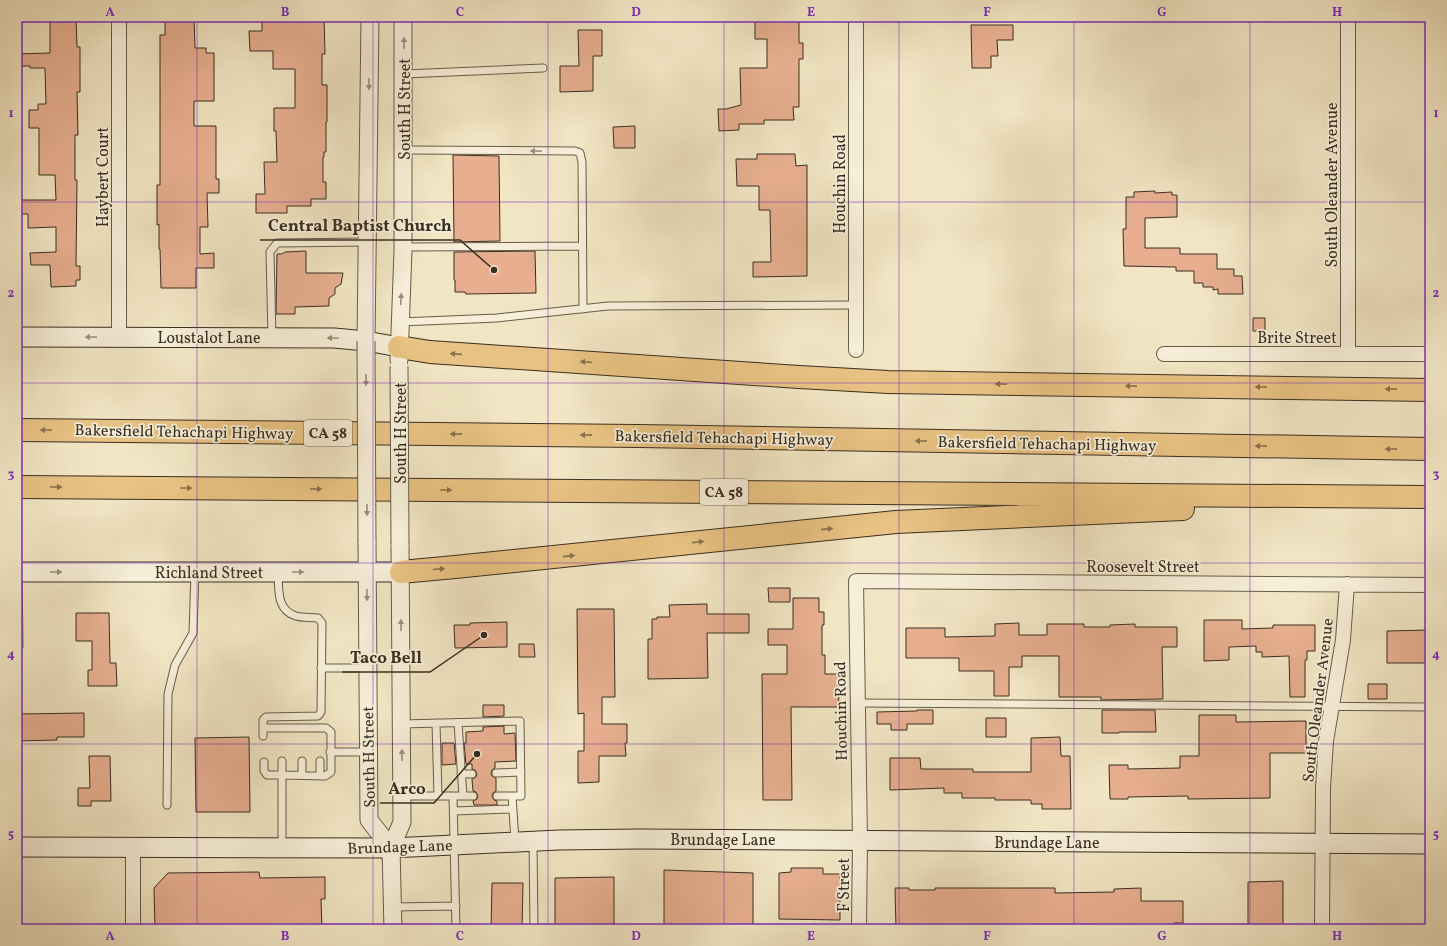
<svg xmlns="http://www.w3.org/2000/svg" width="1447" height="946" viewBox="0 0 1447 946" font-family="Vollkorn,serif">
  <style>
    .building { fill: #e7af90; stroke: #392e21 }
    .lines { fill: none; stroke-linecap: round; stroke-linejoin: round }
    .service-casing { stroke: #675c4a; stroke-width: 9 }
    .minor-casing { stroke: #675c4a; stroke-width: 16 }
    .tertiary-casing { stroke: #675c4a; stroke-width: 19 }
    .secondary-casing { stroke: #392e21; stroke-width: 21 }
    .motorway-casing { stroke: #392e21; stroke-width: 24 }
    .service { stroke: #f6eed8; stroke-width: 7 }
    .minor { stroke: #f6eed8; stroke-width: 14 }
    .tertiary { stroke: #f6eed8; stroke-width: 17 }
    .secondary { stroke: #f6eed8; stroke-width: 19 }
    .motorway { stroke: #e8c282; stroke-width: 22 }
    .tertiary-bridge-casing { stroke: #675c4a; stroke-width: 19; stroke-linecap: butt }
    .tertiary-bridge { stroke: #f6eed8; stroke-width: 17 }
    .oneway { fill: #988e7c }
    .oneway2 { fill: #88714d }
    .grid { fill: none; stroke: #7b2cbf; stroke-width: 1; stroke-opacity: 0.55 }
    .labels { text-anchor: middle; stroke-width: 3.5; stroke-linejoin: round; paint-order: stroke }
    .shield { fill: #f6eed8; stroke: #726858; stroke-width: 1 }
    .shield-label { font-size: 15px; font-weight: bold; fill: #392e21 }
    .street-label { font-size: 16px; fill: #392e21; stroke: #f6eed8 }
    .leader { fill: none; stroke: #392e21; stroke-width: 1.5 }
    .callout-dot { fill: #392e21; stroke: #f6eed8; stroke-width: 1.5 }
    .callout-label { font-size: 17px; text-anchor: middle; font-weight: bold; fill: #392e21; stroke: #f6eed8; stroke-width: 3.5; stroke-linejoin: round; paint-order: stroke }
    .neatline { fill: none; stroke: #7b2cbf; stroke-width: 1.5 }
    .grid-label { font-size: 13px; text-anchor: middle; font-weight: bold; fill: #7b2cbf }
  </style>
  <rect width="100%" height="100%" fill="#f1e5c3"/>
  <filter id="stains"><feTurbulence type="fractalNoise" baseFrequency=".005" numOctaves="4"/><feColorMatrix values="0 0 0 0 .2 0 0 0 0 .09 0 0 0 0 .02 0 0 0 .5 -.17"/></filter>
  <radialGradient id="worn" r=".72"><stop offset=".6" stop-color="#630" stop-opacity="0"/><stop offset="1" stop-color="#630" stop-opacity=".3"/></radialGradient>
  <!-- building -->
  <path class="building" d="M50 17H76L77 47H80V92H77L78 135H75V180H77L76 266H80V280H76V286L51 287 50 265H31L30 253 56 252V227L28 228V214H21V200H56L55 175H39V128H29V110H38V104H46L45 68H30V66H17V54L50 53Z
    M165 17H194L195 48H206V53H214V101H194V126H216V179H219V193H207L208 227H200V254L214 253V268H196V288H161L160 249H159V224L157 225V185H160V35H165Z
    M262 17H324L325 54H322V85H327V122H326V152H324V157H323V182H326V199H311V206H287V213H256V194H265L264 162H277L276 131H274V108H295V69H273V51H250L249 31H262Z
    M755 17H794V21H799V43H803V59H799V107H793L794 120H764V124H739V130L719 131 718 109H726L741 105 740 68H767V39H755Z
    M971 25H1013V40H997L998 56H991V68H972Z
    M578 30H602V56H593V91L560 92V66H579Z
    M635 126V148H614L613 127Z
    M757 154H795L796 166 807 165V276L753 277V262H771L770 210H759V186H737L736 159H757Z
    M453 155 499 156 500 241 454 242Z
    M1155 191V193L1172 192V195H1177V217L1145 218V248H1180V254H1217V269H1234V276H1242L1243 294H1218V289L1213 290V287H1203V283H1194V271H1176V267L1124 266 1123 229H1126V197H1134V192Z
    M306 251V273H343L341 284 335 288V294L329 298V306L295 307V314H276L277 254H282L285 252Z
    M535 251 536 293 466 294 465 292H455V280H454V252Z
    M1253 318H1265V331H1253Z
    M768 588H790V602H769Z
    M793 598H819V612H824V625H822V655H825V674H838L839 707H791L792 800H763L762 674H787V645H768V629H793Z
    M707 604V614H749V633H707L708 678 648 679V639H652V619H657V617H670L669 605Z
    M577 609H614L615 697H602V724H627V743H625L626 756H599V782L578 783V751H584V713L578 714Z
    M76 613H109L110 663H116L117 686H88V670H92V641H76Z
    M1204 620H1242V629L1273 628V625H1315V651H1307V660H1305V697H1290L1289 656 1262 657V652H1256V646L1229 647V660L1204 661Z
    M507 622V647L455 648 454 625H470V623Z
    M1019 623V635H1047V624H1084V627H1110V625L1135 624V627H1177V647H1162L1163 699 1101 700V697H1059V656H1022V667H1009V696H994V671H959V658H906V628H945V637L995 636V624Z
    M1430 630V663H1387V631Z
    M519 644H534L535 657H519Z
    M1368 684H1387V699H1368Z
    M483 705H504V716L483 717Z
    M917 710H933V724H907V730H891V724H877V712L917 711Z
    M1102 710H1155L1156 732H1119V733H1102Z
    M84 713V737H57V740L17 741V714Z
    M1199 715H1236V722L1306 721V753H1270V798L1188 799V796L1128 797V799H1110L1109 765H1128V769L1180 768V756H1199Z
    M986 718H1006V737H986Z
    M504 726V734L515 733 516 761 495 762V768L492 770 491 774 492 776 496 778V791L493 793 492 796 494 800 497 801V805H474L473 801 477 799 478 796 476 792 473 791 472 779 476 777 477 774 475 770 472 769V764H466L464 743H466V732L483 731V727Z
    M249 737 250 812H196L195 738Z
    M1060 737 1061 756H1070L1071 809H1042V804H1031V800H995V798H962V793H944V788L890 790V758H920L921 769H973V772H1031V738Z
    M442 743H454L456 764 442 765Z
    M89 756H110L111 801H91V806H78V788H90Z
    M791 868H823V874H840V920L779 919V873L791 872Z
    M664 870 753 873V929H664Z
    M259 872 260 878 325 877V899H321L322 929H155L154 888 168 873Z
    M614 877V924H611V929H561V925L555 926V878Z
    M1283 881V929H1248V882Z
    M492 883H523L522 929H491Z
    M895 888H909V890H935V888H1055V893L1114 892V889L1141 888V901H1183V923H1174V929L1114 927V925L1054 926V929H896Z"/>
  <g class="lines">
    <defs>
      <path id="service" d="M404 74 543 68
        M403 150 575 151 580 153 582 162 583 309
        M403 247 582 246
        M400 322 497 318 608 306 856 305
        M272 337 270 252 277 243 368 242
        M17 646H19L18 572
        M321 668H367
        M857 703 1430 707
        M436 723 438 796
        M458 723 463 796
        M402 724 520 721 521 796H497
        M263 728H326L331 732V772L325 776 282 775V761
        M263 736V720L266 717 318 716 321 712 322 623 318 618C311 617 302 618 296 616 276 610 279 589 278 572
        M330 752H368
        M302 761V775
        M320 761V776
        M264 762V771L267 775H282V846
        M496 773 521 772
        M461 774H472
        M402 796H473
        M453 796 456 929
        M512 796 515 841
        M167 805 168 694 175 665 193 633 195 572
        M454 811 512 809
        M533 841 534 929
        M393 907 456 906"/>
      <path id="minor" d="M119 17V337
        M856 350V17
        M1164 354H1430
        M1348 354V17
        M133 929V848
        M859 929 860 840 856 581 1430 585
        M1322 929 1323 788 1326 741 1343 640 1347 584"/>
      <path id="tertiary" d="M366 341 370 17
        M399 360 403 250V17
        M367 542 369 820 391 848
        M393 929 391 848 402 822 400 544"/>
      <path id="secondary" d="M17 337 334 338 366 341 399 347
        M17 572H401
        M17 847 391 848 559 840 638 839 1430 844"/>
      <path id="motorway" d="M399 347 430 352 799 377 888 382 1430 390
        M17 430 639 436 1430 449
        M17 487 1430 497
        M401 572 455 567 896 522 1183 509"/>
    </defs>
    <!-- service casing -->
    <use href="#service" class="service-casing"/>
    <!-- minor casing -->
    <use href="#minor" class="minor-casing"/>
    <!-- tertiary casing -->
    <use href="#tertiary" class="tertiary-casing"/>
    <!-- secondary casing -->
    <use href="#secondary" class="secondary-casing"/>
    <!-- motorway casing -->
    <use href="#motorway" class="motorway-casing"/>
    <!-- service -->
    <use href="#service" class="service"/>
    <!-- minor -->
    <use href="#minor" class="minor"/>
    <!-- tertiary -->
    <use href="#tertiary" class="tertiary"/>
    <!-- secondary -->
    <use href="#secondary" class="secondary"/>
    <!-- motorway -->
    <use href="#motorway" class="motorway"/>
    <defs>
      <path id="tertiary-bridge" d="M366 341 367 542
        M399 366 400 544"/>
    </defs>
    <!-- tertiary-bridge casing -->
    <use href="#tertiary-bridge" class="tertiary-bridge-casing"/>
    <!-- tertiary-bridge -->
    <use href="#tertiary-bridge" class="tertiary-bridge"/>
  </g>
  <!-- one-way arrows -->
  <defs><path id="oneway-solid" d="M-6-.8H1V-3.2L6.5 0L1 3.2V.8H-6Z"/></defs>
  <g class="oneway">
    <use href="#oneway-solid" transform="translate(404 43) rotate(-91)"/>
    <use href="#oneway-solid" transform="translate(369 84) rotate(90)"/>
    <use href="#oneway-solid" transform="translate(536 151) rotate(-180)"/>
    <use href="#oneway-solid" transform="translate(401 299) rotate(-88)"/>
    <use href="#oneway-solid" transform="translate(91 337) rotate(180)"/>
    <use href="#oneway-solid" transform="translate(333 338) rotate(-177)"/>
    <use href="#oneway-solid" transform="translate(366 380) rotate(90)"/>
    <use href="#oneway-solid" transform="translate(367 510) rotate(90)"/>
    <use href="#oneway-solid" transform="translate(56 572)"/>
    <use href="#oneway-solid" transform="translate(298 572)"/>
    <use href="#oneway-solid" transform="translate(367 595) rotate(89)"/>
    <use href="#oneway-solid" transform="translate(401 625) rotate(-90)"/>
    <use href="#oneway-solid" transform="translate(402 755) rotate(-90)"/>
  </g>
  <g class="oneway2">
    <use href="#oneway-solid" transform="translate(456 354) rotate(-176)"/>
    <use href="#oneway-solid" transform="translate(586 362) rotate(-176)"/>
    <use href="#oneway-solid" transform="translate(1001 384) rotate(-179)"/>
    <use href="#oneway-solid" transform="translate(1131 386) rotate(-179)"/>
    <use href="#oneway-solid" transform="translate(1261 387) rotate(-179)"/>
    <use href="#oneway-solid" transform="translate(1391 389) rotate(-179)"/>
    <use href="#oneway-solid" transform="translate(46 430) rotate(-179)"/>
    <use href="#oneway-solid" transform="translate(456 434) rotate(-179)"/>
    <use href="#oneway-solid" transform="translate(586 435) rotate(-179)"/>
    <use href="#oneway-solid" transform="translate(921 441) rotate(-179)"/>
    <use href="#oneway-solid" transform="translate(1261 446) rotate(-179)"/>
    <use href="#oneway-solid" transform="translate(1391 449) rotate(-179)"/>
    <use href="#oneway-solid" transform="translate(56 487)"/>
    <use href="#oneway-solid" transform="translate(186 488)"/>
    <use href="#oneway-solid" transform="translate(316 489)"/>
    <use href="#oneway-solid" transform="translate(446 490)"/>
    <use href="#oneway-solid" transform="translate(827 529) rotate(-6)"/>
    <use href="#oneway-solid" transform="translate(698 542) rotate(-6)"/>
    <use href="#oneway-solid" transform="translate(569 556) rotate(-6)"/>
    <use href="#oneway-solid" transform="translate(439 569) rotate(-5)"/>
  </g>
  <!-- grid -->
  <path class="grid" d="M197 17V929M373 17V929M548 17V929M724 17V929M899 17V929M1074 17V929M1250 17V929M17 202H1430M17 383H1430M17 563H1430M17 744H1430"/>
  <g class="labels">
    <!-- shield labels -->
    <g class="shield">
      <rect x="304" y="420" width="48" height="26" rx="3"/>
      <rect x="700" y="479" width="48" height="26" rx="3"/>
    </g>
    <g class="shield-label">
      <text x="328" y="438">CA 58</text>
      <text x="724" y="497">CA 58</text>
    </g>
    <!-- street labels -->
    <g class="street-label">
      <text transform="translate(404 109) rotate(-90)" y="6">South H Street</text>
      <text transform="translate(102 177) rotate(-90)" y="6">Haybert Court</text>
      <text transform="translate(839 184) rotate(-90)" y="6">Houchin Road</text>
      <text transform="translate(1331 185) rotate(-90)" y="6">South Oleander Avenue</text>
      <text x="209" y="343">Loustalot Lane</text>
      <text x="1297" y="343">Brite Street</text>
      <text transform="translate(184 431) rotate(1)" y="6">Bakersfield Tehachapi Highway</text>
      <text transform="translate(400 433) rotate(-90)" y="6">South H Street</text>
      <text transform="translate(724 437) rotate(1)" y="6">Bakersfield Tehachapi Highway</text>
      <text transform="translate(1047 443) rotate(1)" y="6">Bakersfield Tehachapi Highway</text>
      <text x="1143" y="572">Roosevelt Street</text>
      <text x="209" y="578">Richland Street</text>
      <text transform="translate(1317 700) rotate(-83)" y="6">South Oleander Avenue</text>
      <text transform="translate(840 711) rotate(-91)" y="6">Houchin Road</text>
      <text transform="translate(368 757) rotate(-91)" y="6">South H Street</text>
      <text x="723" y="845">Brundage Lane</text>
      <text x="1047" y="848">Brundage Lane</text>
      <text transform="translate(400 846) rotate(-2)" y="6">Brundage Lane</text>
      <text transform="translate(843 885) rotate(-90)" y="6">F Street</text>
    </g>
  </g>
  <!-- callouts -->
  <path class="leader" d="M494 270L460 240H260M484 635L430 672H342M477 754L434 803H380"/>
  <g class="callout-dot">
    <circle cx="494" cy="270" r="4"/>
    <circle cx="484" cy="635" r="4"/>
    <circle cx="477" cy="754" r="4"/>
  </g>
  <g class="callout-label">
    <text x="360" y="231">Central Baptist Church</text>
    <text x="386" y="663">Taco Bell</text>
    <text x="407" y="794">Arco</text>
  </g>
  <!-- margin -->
  <rect width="1447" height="946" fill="none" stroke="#f1e5c3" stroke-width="44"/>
  <rect x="22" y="22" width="1403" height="902" class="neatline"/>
  <g class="grid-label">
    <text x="110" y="16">A</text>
    <text x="285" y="16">B</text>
    <text x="460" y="16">C</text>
    <text x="636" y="16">D</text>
    <text x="811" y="16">E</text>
    <text x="987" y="16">F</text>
    <text x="1162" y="16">G</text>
    <text x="1337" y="16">H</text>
    <text x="11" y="117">1</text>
    <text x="1436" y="117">1</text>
    <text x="11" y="297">2</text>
    <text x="1436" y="297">2</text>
    <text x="11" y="478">3</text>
    <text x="1436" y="478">3</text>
    <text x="11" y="658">4</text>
    <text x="1436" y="658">4</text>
    <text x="11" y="838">5</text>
    <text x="1436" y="838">5</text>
    <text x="110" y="940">A</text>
    <text x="285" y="940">B</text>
    <text x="460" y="940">C</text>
    <text x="636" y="940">D</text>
    <text x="811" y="940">E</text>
    <text x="987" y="940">F</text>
    <text x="1162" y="940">G</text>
    <text x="1337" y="940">H</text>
  </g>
  <rect width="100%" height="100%" filter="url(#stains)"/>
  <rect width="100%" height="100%" fill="url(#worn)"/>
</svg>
